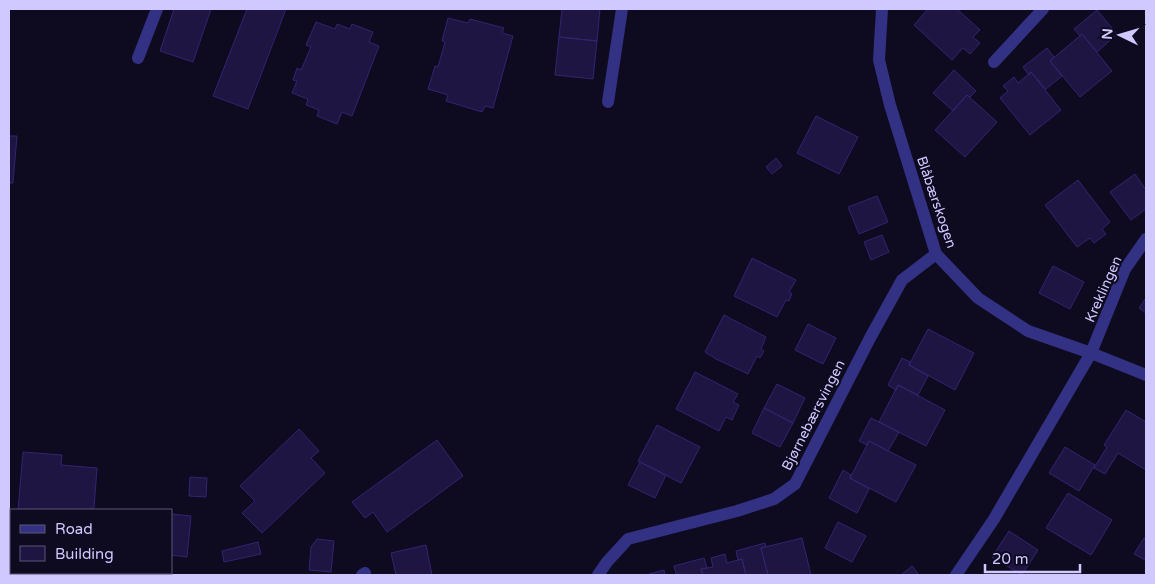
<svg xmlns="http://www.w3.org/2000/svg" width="1155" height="584" viewBox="0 0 1155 584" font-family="'Varela Round',sans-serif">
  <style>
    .building { fill: #1e1542; stroke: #332471 }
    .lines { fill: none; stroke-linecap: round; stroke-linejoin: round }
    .service { stroke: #333183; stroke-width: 12 }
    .minor { stroke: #333183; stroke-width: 12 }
    .labels { text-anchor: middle; stroke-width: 4.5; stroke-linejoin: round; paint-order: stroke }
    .street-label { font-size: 14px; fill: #cfc9ff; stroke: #0e0a20 }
  </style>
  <rect width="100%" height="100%" fill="#0e0a20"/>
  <!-- building -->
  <path class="building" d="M174 9H211L193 62 160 51Z
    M247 9H286L248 109 213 96Z
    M562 9H600L597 41 559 37Z
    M928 9H957L980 30 973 37 980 43 970 54 963 48 952 60 914 25Z
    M1097 10 1117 34 1097 52 1082 34 1080 36 1074 29Z
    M448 18 468 23 470 19 504 28 502 33 513 36 493 108 485 106 482 112 446 101 448 95 428 89 435 66 438 67 445 42 442 41Z
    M316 22 335 29 337 24 350 29 352 24 373 32 369 42 379 46 352 116 342 112 337 124 317 116 319 110 306 105 308 99 292 93 297 81 293 80 297 68 301 70 311 47 306 45Z
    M1082 34 1112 71 1080 97 1050 61Z
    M559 37 597 41 593 79 555 75Z
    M1047 48 1054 57 1050 61 1062 76 1046 89 1031 72 1029 75 1023 67Z
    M954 70 976 91 970 97 967 95 953 111 933 93Z
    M1031 72 1061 110 1030 135 1000 98 1008 91 1003 86 1014 77 1018 83Z
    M967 95 997 122 965 157 935 130Z
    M816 116 858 137 839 174 797 153Z
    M9 136H17L13 183H9Z
    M776 158 782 166 772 174 766 167Z
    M1135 174 1146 190V209L1131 220 1110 192Z
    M1078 180 1110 222 1102 229 1106 234 1094 243 1090 238 1077 247 1045 205Z
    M877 196 888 222 859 234 848 207Z
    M882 235 889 252 871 260 864 242Z
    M752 258 796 280 789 292 792 294 789 301 786 300 777 317 734 296Z
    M1053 266 1084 282 1070 309 1039 293Z
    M1146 298V313L1139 308Z
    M724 315 766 337 761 349 764 351 760 358 757 356 748 374 716 359 705 352Z
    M808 324 836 338 823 364 795 350Z
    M928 329 974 353 955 390 909 365Z
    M902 358 910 362 909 365 928 376 918 395 898 385 896 390 888 385Z
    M695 372 738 394 733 402 739 405 732 420 726 417 719 431 676 409Z
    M777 384 805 398 793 423 764 408Z
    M898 385 945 410 926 446 879 422Z
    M764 408 793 423 780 447 752 433Z
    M1126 410 1146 422V470L1118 453 1105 474 1094 468 1107 447 1104 445Z
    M871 418 899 432 888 451 869 441 867 445 859 441Z
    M657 425 700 447 681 483 638 461Z
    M299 429 319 451 311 458 325 473 262 533 242 513 255 501 240 486Z
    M437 440 463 476 387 532 373 512 365 518 352 502Z
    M869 441 916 465 896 502 850 478Z
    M1065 447 1095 465 1079 491 1049 473Z
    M23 452 62 455 61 465 97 468 94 508H92V510H18Z
    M640 462 666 475 655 498 628 485Z
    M843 470 851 475 850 478 869 489 857 513 829 498Z
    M190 477 207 478 206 497 189 496Z
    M1068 493 1112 520 1091 555 1046 528Z
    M171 514 191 516 187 557 171 555Z
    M838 522 866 536 852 562 825 548Z
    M1009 531 1038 550 1022 575 992 557Z
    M802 538 811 575H768L761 548Z
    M1144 538 1146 539V558L1145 560 1134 554Z
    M317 539 334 541 331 572 309 570 311 547Z
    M258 542 261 554 224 562 222 551Z
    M765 543 766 547 761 548 768 575H746L742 559 738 560 736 551Z
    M426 545 432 575H396L391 553Z
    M725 554 727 563 742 559 746 575H703L701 569 713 567 711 558Z
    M704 558 707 568 701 569 703 575 676 574 674 566Z
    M912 566 919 575H901Z
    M664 570 665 575H649V574Z
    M9 571 11 573 43 575H9Z"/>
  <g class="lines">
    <!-- service -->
    <path class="service" d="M608 102 622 9"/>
    <!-- minor -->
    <path class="minor" d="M882 9 879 60 890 105 936 254 978 298 1028 331 1091 353 1146 375
      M138 58 157 9
      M994 62 1043 9
      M362 575 365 573
      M598 575 607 562 628 539 737 511 774 499 795 484 870 338 902 280 936 254
      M956 575 994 519 1091 353 1125 269 1146 239"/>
  </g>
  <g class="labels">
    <!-- street labels -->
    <g class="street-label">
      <text transform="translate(937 202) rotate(71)" y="5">Blåbærskogen</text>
      <text transform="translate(1103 289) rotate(-66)" y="5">Kreklingen</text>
      <text transform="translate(813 415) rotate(-63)" y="5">Bjørnebærsvingen</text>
    </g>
  </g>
  <!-- border -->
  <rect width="1155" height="584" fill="none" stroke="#cfc9ff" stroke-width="20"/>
  <!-- legend -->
  <rect x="10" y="509" width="162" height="65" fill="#0e0a20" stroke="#5b5679"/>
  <rect x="20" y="525" width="25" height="8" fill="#333183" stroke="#5b5679"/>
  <text x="55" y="534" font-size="15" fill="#cfc9ff">Road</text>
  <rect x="20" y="546" width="25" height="15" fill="#1e1542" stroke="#5b5679"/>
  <text x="55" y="559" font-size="15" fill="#cfc9ff">Building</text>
  <!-- north arrow -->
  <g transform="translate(1120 35) rotate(275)" stroke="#0e0a20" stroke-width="4" paint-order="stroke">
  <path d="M0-4L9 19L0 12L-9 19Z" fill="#cfc9ff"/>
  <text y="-8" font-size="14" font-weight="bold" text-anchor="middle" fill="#cfc9ff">N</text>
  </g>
  <!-- scale -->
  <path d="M985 564v8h95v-8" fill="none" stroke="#cfc9ff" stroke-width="2.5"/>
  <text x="992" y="564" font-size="15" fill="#cfc9ff" stroke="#0e0a20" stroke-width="4" paint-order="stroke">20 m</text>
</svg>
